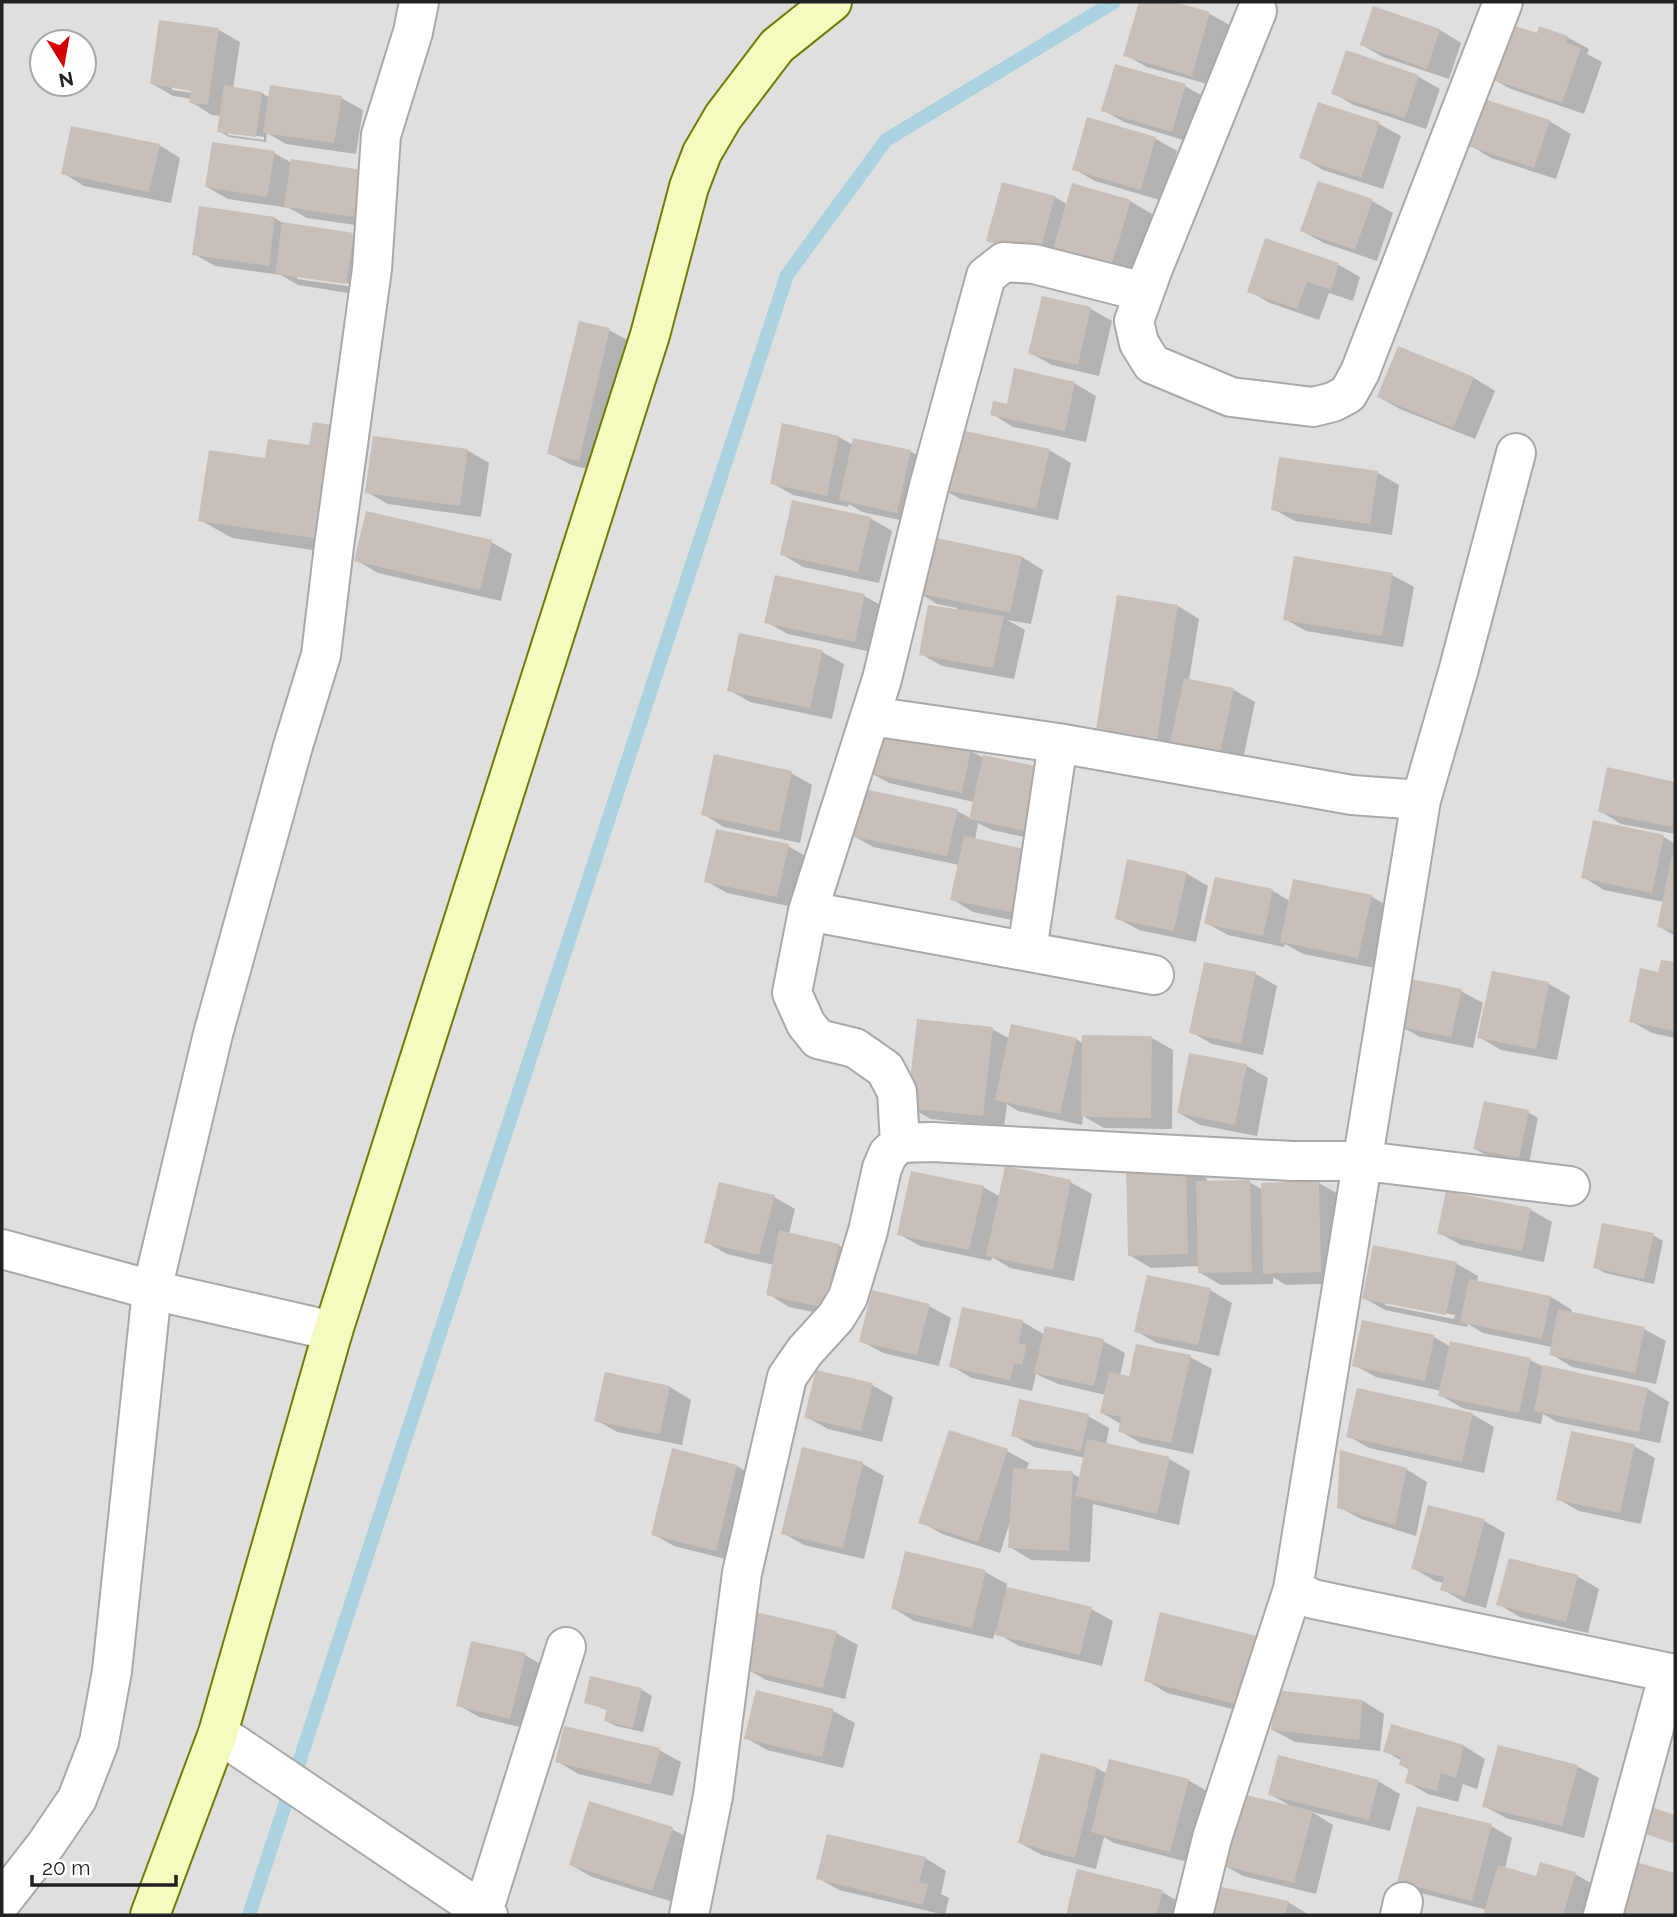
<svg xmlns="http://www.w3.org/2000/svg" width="1677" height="1917" viewBox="0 0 1677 1917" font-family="Raleway,sans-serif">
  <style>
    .residential { fill: #e0dfdf; fill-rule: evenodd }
    .shadow { fill: #0003; fill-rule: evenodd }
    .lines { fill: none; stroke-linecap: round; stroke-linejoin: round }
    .stream { stroke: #aad3df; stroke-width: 14 }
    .building { fill: #c7bfb8 }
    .street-casing { stroke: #a9a9a9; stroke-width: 42 }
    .secondary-casing { stroke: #707d05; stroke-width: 42 }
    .street { stroke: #fff; stroke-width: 38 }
    .secondary { stroke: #f7fabf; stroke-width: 38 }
  </style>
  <rect width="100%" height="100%" fill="#f2efe9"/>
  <!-- residential -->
  <path class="residential" d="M2 2H1675V1915H2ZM42 42H84V84H42Z"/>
  <!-- shadow -->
  <path class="shadow" d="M1141 2H1168L1210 14 1231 26 1214 86 1147 67 1125 55Z
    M1374 9 1440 30 1461 43 1449 79 1383 57 1362 45Z
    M161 21 219 30 240 42 233 89 262 93 270 98H341L363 110 356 154 286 144 267 133 266 142 229 137 219 131 221 116 212 115 191 102 192 99 173 96 151 83ZM172 86 200 90V94L172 90ZM228 132 264 137V140L228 135Z
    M1538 36 1567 37 1589 49 1587 54 1602 62 1584 114 1511 89 1489 77Z
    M1347 53 1419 77 1440 89 1426 129 1354 105 1333 93Z
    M1185 86 1206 98 1193 143 1124 122 1103 110Z
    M1088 119 1156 139 1177 151 1163 201 1095 181 1074 169Z
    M1549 121 1571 134 1556 179 1491 158 1470 145Z
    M1379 124 1401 136 1383 189 1323 170 1302 157Z
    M159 145 180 158 171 203 84 186 63 173Z
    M274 153 292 163 362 172 376 228 307 218 289 208 228 199 207 187Z
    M1003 184 1055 197 1068 205 1130 201 1152 214 1131 284 1009 252 988 240Z
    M1372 201 1393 213 1377 261 1324 243 1302 231Z
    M200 208 275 218 284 224 354 234 375 247 367 296 298 285 281 275 215 266 194 254ZM297 276 354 284V287L297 279Z
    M1266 240 1339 265 1360 277 1353 301 1329 293 1319 320 1270 303 1249 291Z
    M1043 298 1091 309 1112 321 1099 376 1052 365 1030 353Z
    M609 330 631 342 600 472 571 465 549 453Z
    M1399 348 1474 378 1495 391 1475 439 1400 409 1379 397Z
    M1074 383 1096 396 1086 442 1013 427 992 414 1008 406Z
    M784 425 839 437 853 445 910 451 932 464 919 524 862 512 849 504 848 507 793 495 772 483Z
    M337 427 369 446 352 556 232 538 200 520 266 460 311 447Z
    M467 450 489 463 481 517 388 504 367 492Z
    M1049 450 1071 463 1058 520 960 499 939 487Z
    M1378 473 1399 485 1392 535 1295 521 1273 509Z
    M870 518 892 531 879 583 803 567 782 554Z
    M491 542 512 554 501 601 378 573 356 560Z
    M1022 557 1043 570 1031 624 1007 620 1025 630 1014 679 942 666 921 654 957 608 937 604 916 591Z
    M1392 575 1414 587 1403 647 1306 631 1285 619Z
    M864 596 886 608 876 653 788 634 766 622Z
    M1178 606 1199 619 1189 680 1234 690 1255 702 1241 769 1097 735Z
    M822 652 844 664 832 719 750 702 729 690Z
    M876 731 971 751 984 758 1047 842 992 830 978 823 975 840 1024 851 1032 924 973 912 952 899 959 865 873 847 852 835 957 811 970 818 974 802 889 783 867 771Z
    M1608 770 1675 783V834L1621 824 1600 811Z
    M791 773 812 785 800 843 724 827 703 814Z
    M1594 822 1664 837 1675 844V936L1659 926 1664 902 1604 890 1583 877Z
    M788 846 809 858 798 908 727 893 706 881Z
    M1186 873 1208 886 1196 942 1139 930 1117 918Z
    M1273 891 1290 901 1371 896 1392 909 1380 969 1303 954 1285 944 1284 947 1228 935 1206 923Z
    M1662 962 1675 964V1038L1652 1033 1631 1021 1659 974Z
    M1206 964 1256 974 1277 986 1263 1055 1212 1044 1191 1032Z
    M1493 973 1549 984 1570 996 1557 1060 1501 1050 1479 1037Z
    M1461 991 1483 1003 1473 1048 1420 1037 1398 1025Z
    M992 1029 1010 1039H1076L1084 1044 1152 1038 1173 1050 1172 1129 1104 1128 1083 1116 1082 1125 1018 1111 1007 1104 1004 1127 931 1119 909 1107Z
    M1190 1055 1247 1066 1268 1078 1257 1136 1200 1125 1179 1113Z
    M1528 1112 1538 1118 1529 1163 1486 1155 1475 1149Z
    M1186 1167 1207 1179V1182H1249L1263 1190 1319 1183 1340 1195 1342 1283 1286 1285 1273 1277V1284L1221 1285 1199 1272V1266L1151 1268 1129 1255Z
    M1070 1182 1092 1194 1074 1281 1010 1268 992 1257 991 1261 920 1246 899 1234 983 1187 1001 1197Z
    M1448 1193 1531 1210 1552 1222 1544 1262 1461 1245 1439 1233Z
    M774 1197 795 1209 789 1234 838 1245 859 1258 846 1319 789 1307 768 1294 774 1265 727 1254 706 1242Z
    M1653 1235 1663 1241 1654 1284 1605 1273 1595 1267Z
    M1374 1247 1457 1264 1478 1276 1477 1282 1551 1297 1572 1310 1571 1313 1644 1329 1666 1341 1656 1384 1572 1367 1551 1354 1552 1347 1483 1333 1468 1324 1467 1327 1385 1310 1364 1298ZM1385 1301 1455 1315 1454 1319 1385 1305Z
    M1210 1290 1232 1303 1219 1356 1157 1343 1136 1331Z
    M929 1306 951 1318 939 1366 883 1353 861 1341Z
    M963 1309 1023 1322 1045 1335 1103 1341 1125 1353 1120 1376 1131 1378 1190 1357 1212 1369 1193 1454 1141 1443 1120 1431 1121 1424 1102 1413 1106 1395 1058 1384 1036 1374 1032 1391 972 1378 951 1366Z
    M1434 1337 1451 1347 1530 1360 1544 1367 1648 1389 1669 1402 1660 1443 1557 1422 1543 1414 1541 1424 1462 1408 1440 1395 1441 1391 1376 1377 1354 1365Z
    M872 1385 893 1397 882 1442 828 1429 806 1417Z
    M670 1387 691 1400 682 1445 617 1432 596 1420Z
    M1472 1414 1494 1427 1484 1473 1369 1448 1348 1436Z
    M1088 1416 1109 1428 1106 1445 1169 1459 1190 1471 1179 1525 1093 1504 1090 1562 1031 1560 1010 1547V1522L1000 1553 942 1534 921 1522 1007 1451 1029 1463 1026 1471 1072 1473 1080 1478 1085 1458 1034 1447 1013 1435Z
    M1634 1446 1655 1458 1641 1524 1579 1511 1558 1499Z
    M863 1464 884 1476 864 1559 804 1545 783 1533Z
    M737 1466 758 1479 737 1562 674 1546 653 1534Z
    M1406 1469 1427 1482 1416 1536 1361 1519 1339 1507Z
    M1484 1521 1505 1533 1486 1608 1464 1602 1442 1589 1444 1583 1435 1581 1413 1568Z
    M985 1572 1007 1584 1006 1589 1091 1609 1113 1621 1102 1666 1019 1646 995 1632 993 1639 914 1621 893 1608Z
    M1577 1576 1599 1589 1588 1633 1520 1617 1498 1604Z
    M836 1633 858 1645 845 1699 766 1680 745 1668Z
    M1256 1638 1278 1650 1261 1716 1167 1693 1146 1680Z
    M525 1655 546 1667 531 1730 479 1717 458 1705Z
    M591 1678 642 1690 652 1696 643 1732 616 1726 606 1721 609 1711 586 1702Z
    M1363 1701 1384 1714 1380 1751 1295 1742 1273 1730Z
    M833 1711 855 1723 843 1768 767 1750 746 1738Z
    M1464 1746 1485 1759 1477 1789 1463 1784 1458 1802 1428 1794 1407 1782 1410 1770 1401 1765 1402 1761 1385 1751Z
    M659 1750 681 1762 673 1796 578 1774 557 1761Z
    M1042 1755 1097 1768 1107 1774 1188 1780 1210 1793 1192 1863 1114 1843 1104 1837 1096 1869 1042 1855 1020 1843Z
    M1577 1766 1599 1778 1584 1838 1506 1818 1484 1806Z
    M1378 1781 1400 1794 1390 1831 1312 1812 1333 1825 1316 1894 1243 1876 1222 1864 1292 1807 1270 1794Z
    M591 1803 672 1829 694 1841 673 1902 592 1877 571 1865Z
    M1491 1826 1512 1838 1505 1869 1537 1878 1575 1874 1596 1886 1588 1915H1486L1487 1910 1421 1893 1399 1881Z
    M925 1858 946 1871 941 1894 949 1898 945 1915 839 1890 818 1878Z
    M1078 1871 1162 1892 1183 1904 1181 1915H1068Z
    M1222 1889 1288 1902 1309 1915H1215Z"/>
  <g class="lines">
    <!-- stream -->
    <path class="stream" d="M249 1915 787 275 886 140 1114 2"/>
  </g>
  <!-- building -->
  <path class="building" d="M1139 2H1175L1210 12 1192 76 1123 56Z
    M1373 6 1440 29 1427 69 1360 45Z
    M159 20 219 28 208 105 189 103 191 91 150 84Z
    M1506 23 1537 33 1539 26 1568 36 1566 43 1581 48 1562 103 1487 78Z
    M1346 50 1419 75 1405 118 1331 94Z
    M1115 64 1186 84 1172 132 1101 111Z
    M224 85 262 92 256 137 217 132Z
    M270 85 342 96 334 143 263 133Z
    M1484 99 1550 120 1534 168 1468 146Z
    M1318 102 1380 122 1361 178 1299 158Z
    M1087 117 1156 137 1141 190 1072 170Z
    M71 126 160 144 149 192 61 174Z
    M212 142 275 151 267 197 205 187Z
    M291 159 362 170 355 217 284 207Z
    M1318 181 1373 199 1355 250 1300 231Z
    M1002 182 1055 196 1039 255 986 241Z
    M1072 183 1131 200 1109 273 1051 256Z
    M199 206 275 217 269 266 192 255Z
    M282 222 354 233 346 284 275 274Z
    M1265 238 1339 263 1331 290 1307 282 1297 309 1247 292Z
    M1042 296 1091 307 1078 365 1028 354Z
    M579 321 610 328 579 461 547 454Z
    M1398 346 1474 377 1453 428 1377 397Z
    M1014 368 1075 382 1065 431 990 415 993 401 1007 404Z
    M313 422 338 426 320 539 198 521 209 450 265 458 268 439 309 445Z
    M782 423 839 436 827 496 770 484Z
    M951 428 1050 449 1036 509 937 488Z
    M373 436 468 449 460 506 365 493Z
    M853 438 911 450 897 513 839 500Z
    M1279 457 1378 471 1370 524 1271 510Z
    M792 500 871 517 858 572 780 555Z
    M366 511 492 540 480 590 354 561Z
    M927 536 1022 556 1010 613 914 592Z
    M1294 556 1393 573 1382 636 1283 620Z
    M775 575 865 594 855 642 764 623Z
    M1117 595 1178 605 1156 745 1095 736Z
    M928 605 1004 616 993 668 919 655Z
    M739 633 823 650 810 708 727 691Z
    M1184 678 1234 688 1219 758 1169 747Z
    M875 729 971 749 962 793 865 772Z
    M714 754 792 771 779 832 701 815Z
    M983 755 1039 767 1026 831 969 819Z
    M1607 767 1675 782V811L1672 827 1598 812Z
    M860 788 958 809 947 856 850 836Z
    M1593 820 1664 835 1652 893 1581 878Z
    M716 829 789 844 777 897 704 882Z
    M964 836 1025 849 1011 912 950 900Z
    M1672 855 1675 856V931L1657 927Z
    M1127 859 1187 872 1174 931 1115 919Z
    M1215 877 1273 889 1263 936 1204 924Z
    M1293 879 1372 895 1358 958 1280 942Z
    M1661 960 1675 962V1031L1629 1022 1640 968 1658 972Z
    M1204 962 1256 972 1241 1044 1189 1033Z
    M1492 971 1549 982 1536 1049 1477 1038Z
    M1406 978 1462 989 1451 1037 1396 1026Z
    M917 1019 993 1027 983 1116 907 1108Z
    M1011 1024 1077 1038 1060 1114 995 1100Z
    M1082 1035 1152 1036 1151 1118 1081 1117Z
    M1189 1053 1247 1064 1235 1125 1177 1113Z
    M1484 1101 1529 1110 1519 1158 1473 1149Z
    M1186 1165 1188 1254 1128 1256 1126 1166Z
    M1005 1166 1071 1180 1053 1270 986 1256Z
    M911 1171 984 1186 969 1250 897 1235Z
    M1250 1180 1252 1272 1198 1273 1196 1181Z
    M1319 1181 1321 1272 1263 1274 1261 1183Z
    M719 1182 775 1195 759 1255 704 1243Z
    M1446 1191 1531 1208 1522 1251 1437 1234Z
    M1602 1223 1654 1233 1644 1279 1593 1268Z
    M779 1230 839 1244 825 1308 766 1295Z
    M1373 1245 1457 1262 1446 1315 1362 1299Z
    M1147 1275 1211 1288 1198 1345 1134 1332Z
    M1469 1279 1551 1296 1542 1339 1460 1322Z
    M872 1290 930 1304 917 1355 859 1342Z
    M962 1307 1023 1320 1019 1343 1027 1345 1022 1365 1014 1363 1010 1380 949 1367Z
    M1558 1309 1645 1327 1635 1373 1549 1355Z
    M1362 1320 1435 1335 1425 1381 1352 1366Z
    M1045 1326 1104 1339 1094 1386 1034 1373Z
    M1450 1341 1531 1358 1519 1413 1438 1396Z
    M1136 1344 1191 1355 1171 1443 1118 1432 1121 1417 1100 1413 1109 1372 1129 1376Z
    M1543 1365 1648 1388 1639 1432 1534 1411Z
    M816 1370 873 1383 861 1431 804 1418Z
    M605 1372 670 1386 660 1434 594 1421Z
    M1357 1388 1473 1413 1462 1462 1346 1437Z
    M1019 1399 1089 1414 1081 1451 1011 1436Z
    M949 1430 1008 1449 978 1542 918 1523Z
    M1571 1431 1635 1444 1620 1513 1556 1500Z
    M1087 1439 1170 1457 1157 1514 1075 1496Z
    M802 1447 863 1462 843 1548 781 1534Z
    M672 1448 737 1465 716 1551 651 1535Z
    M1340 1450 1407 1468 1395 1525 1337 1508Z
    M1013 1468 1073 1471 1069 1551 1008 1548Z
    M1428 1505 1485 1519 1465 1597 1440 1590 1444 1577 1411 1569Z
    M905 1551 986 1570 972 1628 891 1609Z
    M1509 1558 1578 1575 1566 1622 1496 1605Z
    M1007 1587 1092 1607 1080 1655 995 1635Z
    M756 1612 837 1631 823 1688 742 1669Z
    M1160 1612 1257 1636 1240 1705 1144 1681Z
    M471 1641 526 1653 510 1719 456 1706Z
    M590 1676 642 1688 633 1728 604 1721 607 1709 584 1703Z
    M756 1690 834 1709 822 1757 744 1739Z
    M1276 1690 1363 1700 1359 1740 1271 1730Z
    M1391 1724 1464 1745 1456 1778 1441 1773 1437 1791 1405 1783 1409 1768 1399 1765 1401 1757 1383 1752Z
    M564 1726 660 1748 651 1785 555 1762Z
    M1498 1745 1578 1765 1562 1826 1482 1807Z
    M1041 1753 1097 1767 1075 1858 1018 1843Z
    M1278 1755 1379 1780 1369 1820 1268 1795Z
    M1109 1759 1189 1779 1170 1852 1091 1832Z
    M1238 1793 1313 1811 1294 1883 1220 1865Z
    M589 1801 673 1827 652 1891 569 1865Z
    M1417 1806 1492 1824 1472 1901 1397 1882Z
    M1648 1806 1675 1815V1844L1640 1832Z
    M827 1834 926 1857 919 1882 928 1884 923 1905 816 1879Z
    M1625 1859 1675 1873V1915H1608Z
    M1540 1862 1576 1872 1563 1915H1483L1498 1865 1536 1876Z
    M1077 1869 1163 1890 1156 1915H1066Z
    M1221 1887 1289 1901 1285 1915H1214Z"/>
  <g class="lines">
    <defs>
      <path id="street" d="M1257 11 1152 271 1134 321 1139 343 1152 364 1231 397 1313 407 1333 402 1348 394 1360 372 1503 2
        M870 716 1058 743 1352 795 1421 800
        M808 911 1154 975
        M1027 951 1058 743
        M900 1143 897 1092 885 1069 855 1048 818 1039 806 1024 792 993 808 911 882 679 929 486 986 276 1004 262 1034 264 1144 292
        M2 1249 152 1290 333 1331
        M1293 1589 1313 1599 1675 1674
        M218 1733 488 1915
        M2 1901 45 1846 77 1799 99 1742 112 1671 152 1290 213 1034 293 746 321 655 334 546 372 269 381 135 413 32 419 2
        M482 1915 566 1647
        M689 1915 713 1796 742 1573 787 1377 805 1351 836 1317 848 1297 868 1231 882 1168 888 1154 900 1143 931 1142 1292 1161H1364L1570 1186
        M1193 1915 1212 1838 1293 1589 1421 800 1458 672 1516 453
        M1400 1915 1403 1902
        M1603 1915 1669 1673"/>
      <path id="secondary" d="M150 1915 218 1733 333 1331 650 335 689 187 702 153 723 117 777 46 832 2"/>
    </defs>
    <!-- street casing -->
    <use href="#street" class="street-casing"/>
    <!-- secondary casing -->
    <use href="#secondary" class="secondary-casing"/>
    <!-- street -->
    <use href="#street" class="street"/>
    <!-- secondary -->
    <use href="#secondary" class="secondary"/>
  </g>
  <!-- border -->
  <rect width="1677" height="1917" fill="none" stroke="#222222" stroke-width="7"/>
  <!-- north arrow -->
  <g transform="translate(63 63) rotate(169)"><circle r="33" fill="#ffffff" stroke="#a7a7a7" stroke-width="2"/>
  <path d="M0-5L12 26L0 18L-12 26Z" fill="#d40000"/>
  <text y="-10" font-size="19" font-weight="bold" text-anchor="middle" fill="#222222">N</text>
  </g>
  <!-- scale -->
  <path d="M32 1875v10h144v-10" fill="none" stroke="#222222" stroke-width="3.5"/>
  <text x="42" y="1875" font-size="21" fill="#222222" stroke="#ffffff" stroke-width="5" paint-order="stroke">20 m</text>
</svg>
